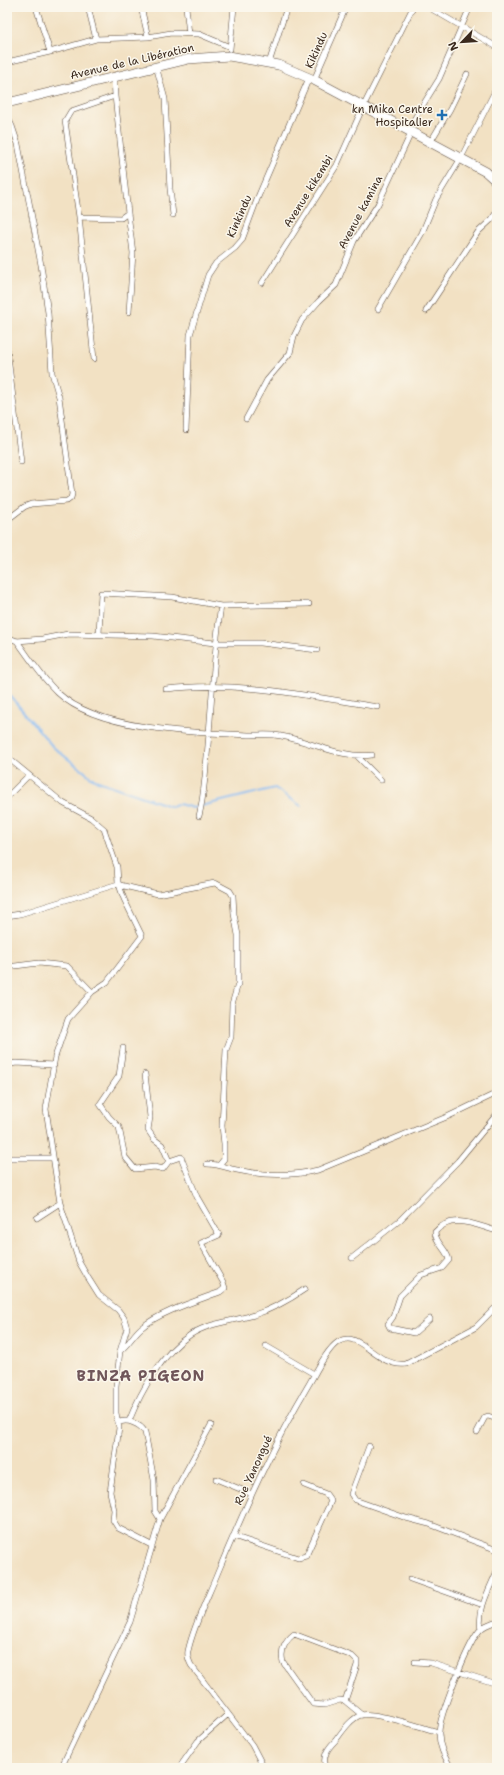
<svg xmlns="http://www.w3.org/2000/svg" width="504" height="1775" viewBox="0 0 504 1775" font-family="'Shantell Sans',sans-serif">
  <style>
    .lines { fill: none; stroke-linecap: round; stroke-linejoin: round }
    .stream { stroke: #83b9f3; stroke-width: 2 }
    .street-casing { stroke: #564537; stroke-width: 6 }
    .highway-casing { stroke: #564537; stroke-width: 10 }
    .street { stroke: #fff; stroke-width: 5 }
    .highway { stroke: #fff; stroke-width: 9 }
    .poi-dot { fill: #1f6fb2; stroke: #fbf7ec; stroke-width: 1.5 }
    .labels { text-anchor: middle; stroke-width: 3; stroke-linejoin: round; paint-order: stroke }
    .street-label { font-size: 11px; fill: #3b2a1e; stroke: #fbf7ec }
    .poi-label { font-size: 11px; fill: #3b2a1e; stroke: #fbf7ec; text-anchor: end }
    .district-label { font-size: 15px; font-weight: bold; letter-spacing: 1px; fill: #70565a; stroke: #fbf7ec }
  </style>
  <rect width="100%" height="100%" fill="#fbf7ec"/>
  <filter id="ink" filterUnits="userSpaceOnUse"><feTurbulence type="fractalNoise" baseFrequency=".025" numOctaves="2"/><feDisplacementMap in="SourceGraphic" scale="8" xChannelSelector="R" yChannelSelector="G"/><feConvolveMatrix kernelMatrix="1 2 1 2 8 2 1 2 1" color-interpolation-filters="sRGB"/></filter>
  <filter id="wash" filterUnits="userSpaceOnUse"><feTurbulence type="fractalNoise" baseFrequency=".012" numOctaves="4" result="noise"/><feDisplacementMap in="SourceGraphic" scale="16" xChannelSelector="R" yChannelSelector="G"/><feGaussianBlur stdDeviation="0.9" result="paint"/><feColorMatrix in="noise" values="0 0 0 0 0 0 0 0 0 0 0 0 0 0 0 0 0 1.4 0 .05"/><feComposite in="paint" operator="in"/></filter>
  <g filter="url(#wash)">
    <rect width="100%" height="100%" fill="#f2e1c3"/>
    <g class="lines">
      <!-- stream -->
      <path class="stream" d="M7 692 53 747 95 780 172 807 179 804 193 808 275 788 301 806"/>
    </g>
  </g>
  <g filter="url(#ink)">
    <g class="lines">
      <defs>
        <path id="street" d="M36 7 50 52
          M88 7 96 39
          M141 7 148 37
          M186 7 189 34
          M428 7 497 47
          M230 49 234 7
          M7 62 50 52 96 39 148 37 171 33 199 34 230 47
          M269 63 287 7
          M156 66 165 99 170 189 173 215
          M314 80 346 7
          M7 116 12 126 18 144 41 265 48 313 52 373 59 397 72 494 71 498 67 501 31 504 24 507 7 520
          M408 129 439 79 470 7
          M431 141 450 109 467 74
          M128 213 133 253 129 312
          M79 217 121 218 128 213 115 96 114 77
          M262 283 337 165 363 107 413 7
          M378 309 422 233 436 199 461 158 497 87
          M426 311 478 232 492 219 497 211
          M7 349 21 462
          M94 359 79 217 65 121 71 111 115 96
          M246 419 267 380 290 353 294 336 302 320 319 301 336 285 354 241 378 204 412 131
          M186 430 190 335 208 275 216 263 235 248 242 240 258 197 309 78
          M99 634 101 593 172 597 221 606 309 604
          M7 637 17 641 42 639 68 634 153 636 215 643H261L317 650
          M17 641C30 659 42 678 58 693 98 731 197 733 251 735 261 735 271 734 281 736 311 741 341 759 372 755
          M166 689C237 680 308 696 378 707
          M7 757 63 803 91 818 104 829 117 867 118 882 124 899 142 936 107 982 92 992 68 1019 55 1057 46 1109 60 1203 79 1262 87 1276 99 1295 118 1310 124 1318 127 1328 120 1351 116 1386V1413L119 1428 110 1492 114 1510 113 1520 118 1528 151 1545
          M358 757 381 780
          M7 797 29 775
          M199 816C204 796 205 776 207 756 212 706 213 656 221 606
          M120 885 158 894 215 883 230 891 233 896 234 914 238 935V984L232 1004 231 1037 226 1050 222 1126 224 1144V1159L220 1164
          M7 916 20 914 118 884
          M7 967 39 963 67 966 92 992
          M123 1048 119 1076 100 1104 109 1117 119 1127 125 1157 135 1169 155 1167 163 1169 169 1161
          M7 1065 16 1063 54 1065
          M7 1158H52
          M207 1164C220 1164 225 1168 237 1170 264 1176 292 1176 318 1170L449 1116 497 1093
          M37 1218 60 1203
          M352 1258 400 1220 458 1161 497 1114
          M430 1319 414 1333 390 1328 388 1324 393 1317 400 1296 421 1275 442 1268 449 1260C447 1249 435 1243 435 1232 452 1212 477 1226 497 1231
          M266 1346 314 1374
          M120 1351C129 1344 133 1335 141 1328 160 1312 196 1301 220 1292L225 1288 223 1282 201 1243 219 1235 197 1197 181 1157 169 1161 162 1145 154 1139 148 1130 150 1117 145 1074
          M129 1421C141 1391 162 1353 190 1335 208 1323 233 1321 254 1315 273 1309 289 1300 305 1289
          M118 1423C127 1418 140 1424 145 1432L154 1480 155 1511 160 1519
          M477 1432 485 1417 488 1416 497 1419
          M369 1446 351 1494 355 1500 406 1518 429 1524 497 1550
          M216 1479 252 1494
          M233 1536 298 1558 306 1556 331 1501 326 1494 304 1485
          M410 1579 483 1605
          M481 1629C477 1610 490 1588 497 1571
          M415 1662 431 1663 497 1684
          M345 1701 357 1665V1661L352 1656 294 1634C285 1641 280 1651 283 1662L313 1704 324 1705 340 1700 345 1701 362 1715
          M61 1768 130 1622 160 1519 211 1425
          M179 1768 198 1741 227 1715
          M264 1768 252 1745 191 1665C189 1661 187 1656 188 1651 194 1624 208 1597 218 1572 245 1508 273 1444 309 1384 316 1372 327 1349 338 1342 360 1328 376 1368 406 1364L476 1327 494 1309
          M326 1768C322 1757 327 1749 335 1741 342 1732 350 1719 361 1715 374 1711 423 1728 439 1732
          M451 1768C445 1757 439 1747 439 1734 438 1718 469 1640 481 1629 485 1625 492 1623 497 1621"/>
        <path id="highway" d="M7 103 189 59 229 56 279 65 314 80 486 172 497 182"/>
      </defs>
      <!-- street casing -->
      <use href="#street" class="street-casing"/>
      <!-- highway casing -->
      <use href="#highway" class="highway-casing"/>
      <!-- street -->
      <use href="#street" class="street"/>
      <!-- highway -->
      <use href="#highway" class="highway"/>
    </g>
  </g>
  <!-- markers -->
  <path class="poi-dot" d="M440 109h4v4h4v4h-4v4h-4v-4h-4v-4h4z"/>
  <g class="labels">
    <!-- street labels -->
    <g class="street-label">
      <text transform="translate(316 50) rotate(-66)" y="4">Kikindu</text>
      <text transform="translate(132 61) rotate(-13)" y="4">Avenue de la Libération</text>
      <text transform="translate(308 191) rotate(-58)" y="4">Avenue kikembi</text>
      <text transform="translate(360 212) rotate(-62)" y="4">Avenue kamina</text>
      <text transform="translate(239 216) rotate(-66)" y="4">Kinkindu</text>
      <text transform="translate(253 1470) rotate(-65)" y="4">Rue Yanongué</text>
    </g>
    <!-- poi labels -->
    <g class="poi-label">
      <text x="433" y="113">kn Mika Centre<tspan x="433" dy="13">Hospitalier</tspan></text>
    </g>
    <!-- district labels -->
    <g class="district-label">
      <text x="141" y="1381">BINZA PIGEON</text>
    </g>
  </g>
  <!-- margin -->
  <rect width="504" height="1775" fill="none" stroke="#fbf7ec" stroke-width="24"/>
  <!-- north arrow -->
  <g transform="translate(462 42) rotate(245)" stroke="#fbf7ec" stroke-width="3" paint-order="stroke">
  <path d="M0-3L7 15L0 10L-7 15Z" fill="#3b2a1e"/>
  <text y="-6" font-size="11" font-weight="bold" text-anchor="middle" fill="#3b2a1e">N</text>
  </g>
</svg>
